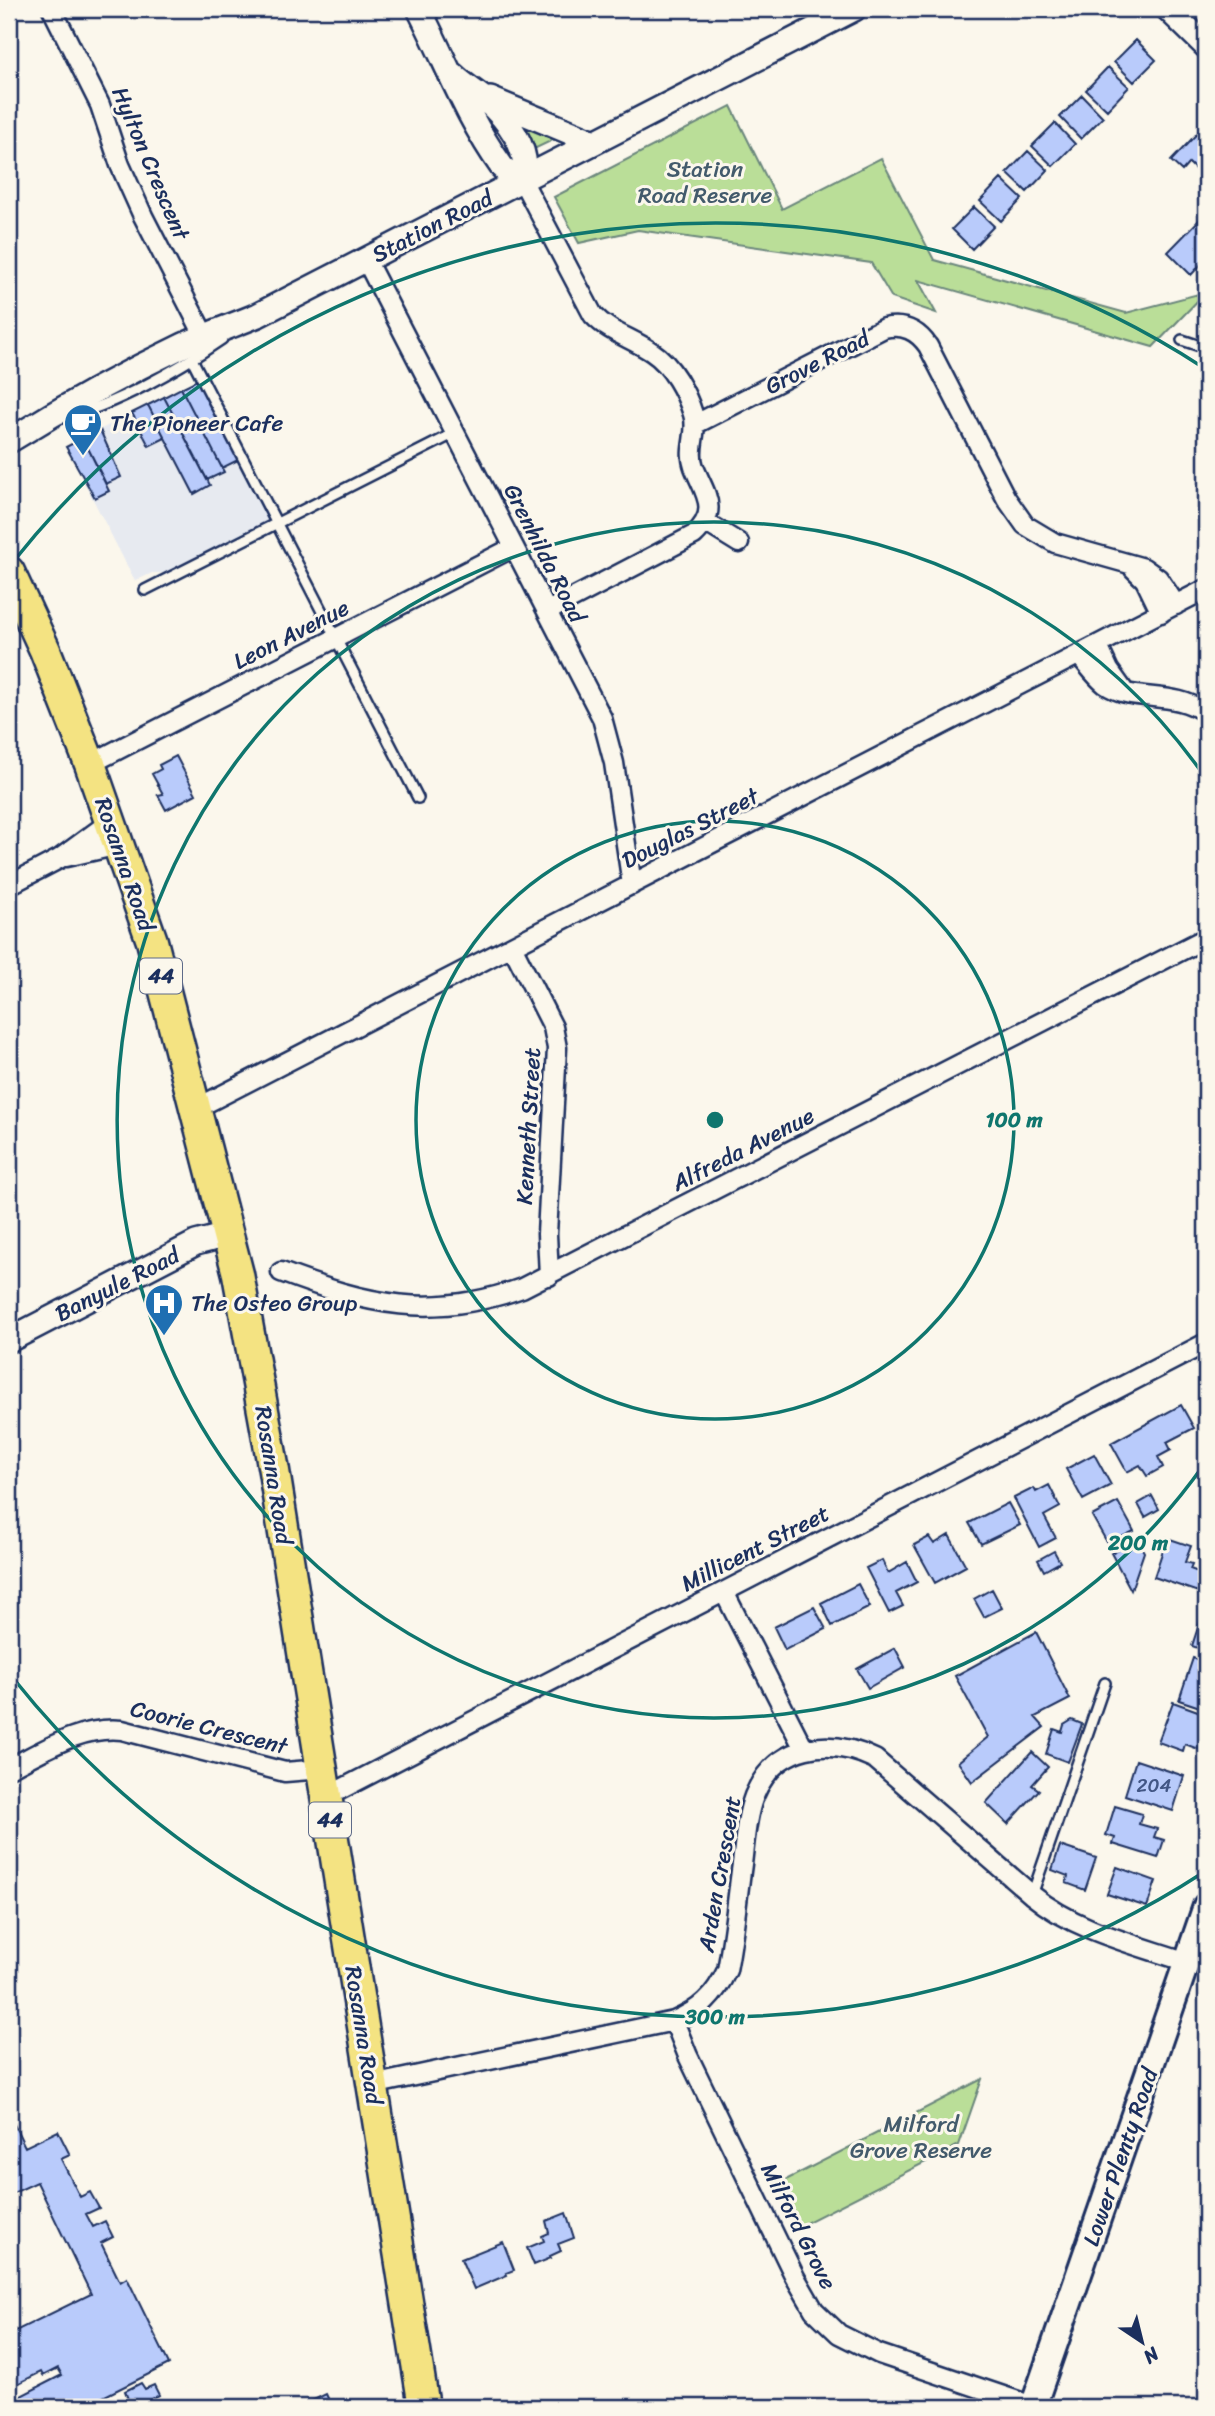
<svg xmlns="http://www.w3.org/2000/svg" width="1215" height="2416" viewBox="0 0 1215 2416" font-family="Sriracha,sans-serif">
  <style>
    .built { fill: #e7eaf0 }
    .green { fill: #bade98; stroke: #6a867b; stroke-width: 2 }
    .building { fill: #b9cbfb; stroke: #1b2f5e; stroke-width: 2 }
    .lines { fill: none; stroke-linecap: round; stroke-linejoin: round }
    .service-casing { stroke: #1b2f5e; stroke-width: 14 }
    .minor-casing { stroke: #1b2f5e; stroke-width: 23 }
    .tertiary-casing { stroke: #1b2f5e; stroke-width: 28 }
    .secondary-casing { stroke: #1b2f5e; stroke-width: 30 }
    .trunk-casing { stroke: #1b2f5e; stroke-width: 35 }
    .service { stroke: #fbf7ec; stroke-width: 9 }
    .minor { stroke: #fbf7ec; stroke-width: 18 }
    .tertiary { stroke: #fbf7ec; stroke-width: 23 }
    .secondary { stroke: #fbf7ec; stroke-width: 24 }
    .trunk { stroke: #f4e382; stroke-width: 30 }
    .ring { fill: none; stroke: #0f766e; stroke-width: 3.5 }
    .labels { text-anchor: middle; stroke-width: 6; stroke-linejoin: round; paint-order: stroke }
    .number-label { font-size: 19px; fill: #425685 }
    .shield { fill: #fbf7ec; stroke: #5e6b89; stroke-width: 2 }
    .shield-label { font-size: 21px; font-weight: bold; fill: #1b2f5e }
    .street-label { font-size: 23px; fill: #1b2f5e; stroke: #fbf7ec }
    .park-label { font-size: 23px; fill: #435b6c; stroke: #fbf7ec }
    .poi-label { font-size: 23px; fill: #1b2f5e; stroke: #fbf7ec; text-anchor: start }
    .centre { fill: #0f766e; stroke: #fbf7ec; stroke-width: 3.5 }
    .ring-label { font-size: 21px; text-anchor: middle; font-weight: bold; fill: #0f766e; stroke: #fbf7ec; stroke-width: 6; stroke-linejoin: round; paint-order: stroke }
  </style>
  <rect width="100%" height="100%" fill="#fbf7ec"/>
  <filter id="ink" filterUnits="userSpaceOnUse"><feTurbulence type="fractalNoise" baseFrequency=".0143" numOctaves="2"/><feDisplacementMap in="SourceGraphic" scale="14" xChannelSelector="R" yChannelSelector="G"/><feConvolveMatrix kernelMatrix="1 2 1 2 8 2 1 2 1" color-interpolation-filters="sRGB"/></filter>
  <g filter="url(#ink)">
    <!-- built -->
    <path class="built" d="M205 376 278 518 173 573H152L135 581 66 447Z"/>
    <!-- green -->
    <path class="green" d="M731 106 782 209 881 158 934 260 1126 313 1206 292 1153 347 918 280 936 313 892 298 871 263 638 230 579 243 554 197Z
      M516 119 557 138 532 150Z
      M982 2079 959 2145 796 2228 776 2185Z"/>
    <!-- building -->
    <path class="building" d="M1136 40 1156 60 1134 82 1114 62Z
      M1108 67 1129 87 1107 110 1086 90Z
      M1082 95 1103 117 1081 139 1060 117Z
      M1055 123 1075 144 1053 166 1032 146Z
      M1206 124V180L1189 163 1182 171 1171 161Z
      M1028 151 1048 170 1027 192 1007 173Z
      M1001 179 1022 199 1001 221 980 201Z
      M974 207 994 226 972 249 952 229Z
      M1206 213V259L1191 275 1168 252Z
      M197 380 238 460 222 468 181 388Z
      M181 388 224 472 207 480 164 397Z
      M164 397 210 485 194 494 148 405Z
      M148 405 165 438 149 446 132 413Z
      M100 430 121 477 106 484 83 438Z
      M83 438 109 491 95 498 66 447Z
      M176 756 196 794 166 810 158 795 163 794 152 774 161 769 159 765Z
      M1181 1405 1194 1428 1167 1442 1171 1450 1158 1457 1163 1467 1147 1476 1140 1465 1127 1472 1111 1443Z
      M1094 1454 1111 1485 1083 1500 1066 1469Z
      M1049 1485 1060 1507 1044 1516 1056 1538 1039 1547 1014 1498 1034 1488 1036 1492Z
      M1152 1496 1159 1509 1145 1517 1138 1504Z
      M1118 1502 1134 1531 1108 1544 1092 1516Z
      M1008 1503 1020 1525 981 1544 969 1523Z
      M949 1535 966 1566 935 1583 914 1545 929 1537 934 1544Z
      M1167 1538 1191 1546 1185 1562 1192 1564 1190 1569 1206 1575 1204 1594 1154 1577Z
      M1137 1539 1144 1552 1131 1590 1111 1553Z
      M1054 1551 1060 1562 1044 1571 1038 1560Z
      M882 1560 888 1573 907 1562 917 1582 896 1593 903 1606 889 1613 866 1568Z
      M858 1584 870 1607 832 1626 821 1603Z
      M992 1589 1002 1608 984 1617 974 1599Z
      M1205 1606H1206V1651L1192 1646Z
      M814 1607 826 1629 785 1650 774 1627Z
      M1036 1632 1070 1699 1035 1717 1044 1727 972 1782 958 1762 988 1737 955 1676Z
      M895 1648 905 1667 868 1688 857 1669Z
      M1193 1658 1206 1663V1709L1179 1700Z
      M1173 1702 1206 1714V1726L1198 1749 1185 1744 1183 1751 1158 1742Z
      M1072 1720 1082 1724 1068 1762 1046 1754 1054 1729 1062 1732 1064 1725Z
      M1032 1752 1048 1767 1032 1785 1039 1790 1008 1824 986 1803Z
      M1136 1760 1184 1776 1173 1811 1125 1795Z
      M1115 1806 1142 1814 1139 1824 1157 1829 1154 1837 1164 1840 1158 1858 1113 1844 1115 1838 1106 1835Z
      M1060 1846 1096 1858 1085 1890 1066 1883 1068 1876 1052 1870Z
      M1117 1867 1156 1881 1147 1907 1107 1894Z
      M9 2114 25 2147 58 2131 70 2155 61 2159 80 2197 90 2192 99 2208 86 2214 93 2227 105 2221 113 2237 101 2243 120 2282 127 2278 169 2364 83 2407H9V2402L62 2375 58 2368 43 2376 41 2372 9 2388V2334L91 2294 37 2182 9 2195Z
      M566 2213 574 2238 558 2244 561 2251 550 2256 551 2258 534 2265 527 2248 544 2241 542 2236 549 2233 546 2221Z
      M503 2242 514 2270 506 2273 507 2275 474 2289 461 2259Z
      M141 2383 145 2389 154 2385 159 2395 150 2400 153 2407H131L125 2391Z
      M326 2394 332 2407H299Z
      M108 2399 112 2407H89Z"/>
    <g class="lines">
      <defs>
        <path id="service" d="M1182 340 1206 348
          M192 359 418 798
          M63 418C116 405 177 370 222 339
          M145 590 455 433
          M1032 1895 1105 1683"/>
        <path id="minor" d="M52 9 100 105 120 165 143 216 205 337
          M522 180 593 315C610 333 632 338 652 352 672 365 686 392 693 414 699 432 687 449 694 467 704 493 721 510 694 535L548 611
          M366 260 602 718 614 763 632 885
          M696 424 884 328C903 324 917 330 928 346L1006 498 1025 525 1055 543 1144 568 1158 578 1176 605
          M705 522 739 543
          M1133 568 1145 580 1161 613
          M1098 646 1109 670 1124 691
          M1079 655C1087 664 1095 676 1105 684 1134 704 1173 689 1206 713
          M90 764 514 547
          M66 857 119 845
          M9 885 59 859 111 821
          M512 946 553 1027 557 1048 547 1234 549 1276
          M195 1109 1206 589
          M281 1272C368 1305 432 1320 522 1288L1206 938
          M724 1592 804 1749
          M9 1768C45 1750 80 1726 122 1730L285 1772 322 1769
          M326 1797 1206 1343
          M674 2021 688 2056 795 2277 814 2310 839 2334 879 2354 1033 2406
          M372 2085 674 2021C700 2010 715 1996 727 1970 734 1935 737 1899 742 1864 745 1841 746 1817 754 1796 776 1743 829 1737 875 1759L1032 1895C1076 1931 1134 1944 1187 1962"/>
        <path id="tertiary" d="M419 9C446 62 467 118 502 167L509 174 522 180
          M1168 9 1206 46
          M453 75C462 84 474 91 484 99 506 117 533 151 522 180
          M490 99 594 142
          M9 441C65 406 123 374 184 345 208 334 234 325 258 315L854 9
          M9 1340 196 1243 227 1235"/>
        <path id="secondary" d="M1033 2407 1206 1906"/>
        <path id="trunk" d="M9 572 45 650 90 764 152 941 238 1274 274 1471 424 2407"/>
      </defs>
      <!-- service casing -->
      <use href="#service" class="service-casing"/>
      <!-- minor casing -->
      <use href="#minor" class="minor-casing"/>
      <!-- tertiary casing -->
      <use href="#tertiary" class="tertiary-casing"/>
      <!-- secondary casing -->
      <use href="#secondary" class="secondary-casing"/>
      <!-- trunk casing -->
      <use href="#trunk" class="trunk-casing"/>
      <!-- service -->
      <use href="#service" class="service"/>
      <!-- minor -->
      <use href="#minor" class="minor"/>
      <!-- tertiary -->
      <use href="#tertiary" class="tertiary"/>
      <!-- secondary -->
      <use href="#secondary" class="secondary"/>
      <!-- trunk -->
      <use href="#trunk" class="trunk"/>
    </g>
  </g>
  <!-- distance rings -->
  <g class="ring">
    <circle cx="715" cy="1120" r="299"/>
    <path d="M1205 1463A598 598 0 1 1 1205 777"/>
    <path d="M1204 1872A897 897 0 0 1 13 1678M13 562A897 897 0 0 1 1204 368"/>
  </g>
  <!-- icons -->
  <defs>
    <symbol id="cafe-pin" viewBox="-11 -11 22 30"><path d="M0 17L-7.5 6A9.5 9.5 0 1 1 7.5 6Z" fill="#1f6fb2" stroke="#fbf7ec"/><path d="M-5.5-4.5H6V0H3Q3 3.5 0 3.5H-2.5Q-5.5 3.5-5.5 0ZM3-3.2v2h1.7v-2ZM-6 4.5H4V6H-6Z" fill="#fff"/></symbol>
    <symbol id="hospital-pin" viewBox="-11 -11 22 30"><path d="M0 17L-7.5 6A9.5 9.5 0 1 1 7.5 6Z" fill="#1f6fb2" stroke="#fbf7ec"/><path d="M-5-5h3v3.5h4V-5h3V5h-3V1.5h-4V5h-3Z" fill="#fff"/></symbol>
  </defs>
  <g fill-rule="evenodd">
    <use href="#cafe-pin" x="61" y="401" width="44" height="60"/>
    <use href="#hospital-pin" x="142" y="1281" width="44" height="60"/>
  </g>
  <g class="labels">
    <!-- number labels -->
    <g class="number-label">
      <text x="1154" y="1792">204</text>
    </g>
    <!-- shield labels -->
    <g class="shield">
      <rect x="140" y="958.5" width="42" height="35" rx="5"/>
      <rect x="309" y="1802.5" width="42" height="35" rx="5"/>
    </g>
    <g class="shield-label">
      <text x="161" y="983">44</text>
      <text x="330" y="1827">44</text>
    </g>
    <!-- street labels -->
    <g class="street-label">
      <text transform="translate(151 163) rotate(67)" y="8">Hylton Crescent</text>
      <text transform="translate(432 226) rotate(-27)" y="8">Station Road</text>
      <text transform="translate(817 362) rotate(-27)" y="8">Grove Road</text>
      <text transform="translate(545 553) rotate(63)" y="8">Grenhilda Road</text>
      <text transform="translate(291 634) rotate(-27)" y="8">Leon Avenue</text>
      <text transform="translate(690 828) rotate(-27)" y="8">Douglas Street</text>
      <text transform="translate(125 864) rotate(71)" y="8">Rosanna Road</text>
      <text transform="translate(528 1126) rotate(-87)" y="8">Kenneth Street</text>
      <text transform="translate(743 1149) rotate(-27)" y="8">Alfreda Avenue</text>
      <text transform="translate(117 1284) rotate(-27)" y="8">Banyule Road</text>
      <text transform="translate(274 1475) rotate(81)" y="8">Rosanna Road</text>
      <text transform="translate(755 1548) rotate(-27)" y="8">Millicent Street</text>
      <text transform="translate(209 1727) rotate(14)" y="8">Coorie Crescent</text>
      <text transform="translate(719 1874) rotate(-80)" y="8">Arden Crescent</text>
      <text transform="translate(364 2035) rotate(81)" y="8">Rosanna Road</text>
      <text transform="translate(1120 2157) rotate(-71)" y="8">Lower Plenty Road</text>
      <text transform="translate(799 2226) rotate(63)" y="8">Milford Grove</text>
    </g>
    <!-- park labels -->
    <g class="park-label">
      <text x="705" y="177">Station<tspan x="705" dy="26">Road Reserve</tspan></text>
      <text x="921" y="2132">Milford<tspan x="921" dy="26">Grove Reserve</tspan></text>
    </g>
    <!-- poi labels -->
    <g class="poi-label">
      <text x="110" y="431">The Pioneer Cafe</text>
      <text x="191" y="1311">The Osteo Group</text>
    </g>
  </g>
  <circle cx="715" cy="1120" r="10" class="centre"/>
  <g class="ring-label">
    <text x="1014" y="1127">100 m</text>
    <text x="1138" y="1550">200 m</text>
    <text x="715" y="2024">300 m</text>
  </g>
  <!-- margin -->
  <rect width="1215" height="2416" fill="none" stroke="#fbf7ec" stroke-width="35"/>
  <rect x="18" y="18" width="1180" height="2381" fill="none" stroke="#1b2f5e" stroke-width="2.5" filter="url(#ink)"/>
  <!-- north arrow -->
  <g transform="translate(1142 2342) rotate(145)" stroke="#fbf7ec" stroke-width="5" paint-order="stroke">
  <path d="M0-5L12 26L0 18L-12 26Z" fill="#1b2f5e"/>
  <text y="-10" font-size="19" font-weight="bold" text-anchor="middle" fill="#1b2f5e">N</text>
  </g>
</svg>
